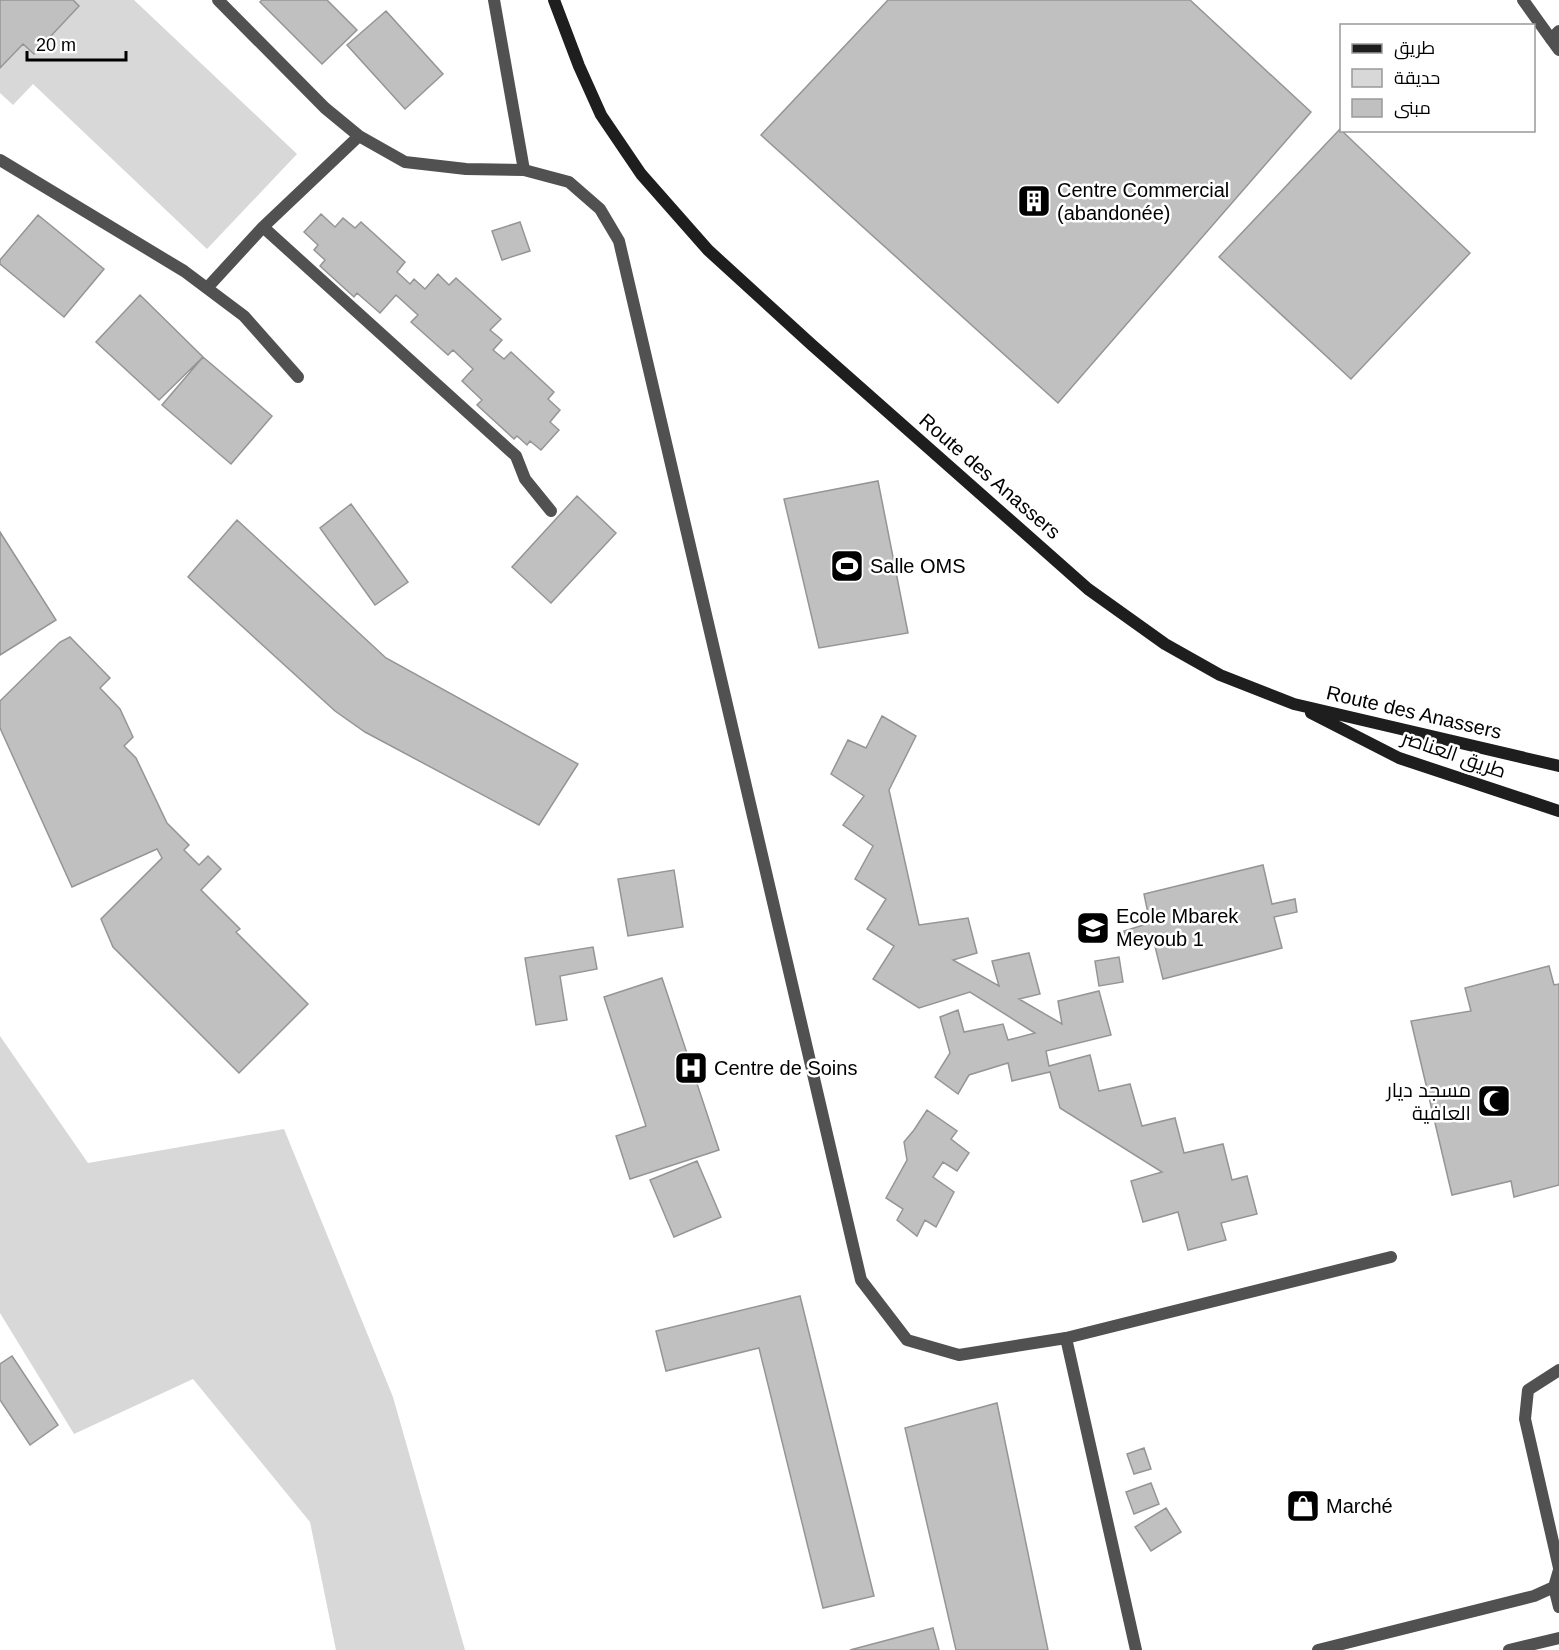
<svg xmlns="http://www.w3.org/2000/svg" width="1559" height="1650" viewBox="0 0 1559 1650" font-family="Arial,Cairo,sans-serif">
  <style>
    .green { fill: #d8d8d8 }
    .building { fill: #c0c0c0; stroke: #959595; stroke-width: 1.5 }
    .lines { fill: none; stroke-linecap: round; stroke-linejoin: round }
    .service { stroke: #515151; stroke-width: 12 }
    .minor { stroke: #515151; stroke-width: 12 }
    .tertiary { stroke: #515151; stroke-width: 12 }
    .secondary { stroke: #1e1e1e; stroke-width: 12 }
    .labels { text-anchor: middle; stroke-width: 5; stroke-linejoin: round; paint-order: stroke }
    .poi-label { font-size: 20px; fill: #000; stroke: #fff; text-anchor: start }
    .street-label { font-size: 20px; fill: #000; stroke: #fff }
  </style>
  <rect width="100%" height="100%" fill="#fff"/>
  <!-- green -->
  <path class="green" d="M0 0H134L297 154 207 249 33 84 13 105 0 93Z
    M0 1036 88 1163 284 1129 393 1397 465 1650H336L310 1522 193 1379 74 1434 0 1313Z"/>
  <!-- building -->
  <path class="building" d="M0 0H73L79 6 34 54 23 44 0 68Z
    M262 0H327L357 30 322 64 260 2Z
    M888 0H1190L1311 112 1058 403 761 135Z
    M386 11 443 74 405 109 347 45Z
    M1340 129 1470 253 1351 379 1219 257Z
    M321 214 335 227 343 218 355 228 361 222 405 262 397 272 410 284 414 279 425 289 438 274 449 285 456 278 501 319 490 330 502 340 493 350 504 359 511 352 554 392 548 399 560 410 550 422 559 430 541 450 530 441 527 445 517 436 514 439 477 405 482 400 462 381 473 369 453 350 448 355 411 322 418 315 396 295 380 313 357 293 354 297 320 266 325 260 314 250 318 245 304 232Z
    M38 215 104 269 64 317 0 264V260Z
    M520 222 530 251 502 260 492 231Z
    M140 295 203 357 159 400 96 342Z
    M203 357 272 416 231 464 162 405Z
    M878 481 908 633 819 648 784 499Z
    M577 496 616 533 551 603 512 567Z
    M351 504 408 582 375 605 320 528Z
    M237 520 386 658 578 764 539 825 365 732 335 711 188 577Z
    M0 532 56 620 0 655Z
    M70 637 110 678 100 688 120 709 133 737 124 746 136 758 167 823 189 845 184 850 199 865 208 856 221 869 201 890 240 929 236 932 308 1004 239 1073 113 947 101 919 162 858 157 849 72 887 0 728V701L60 642Z
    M882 716 916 736 889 790 919 925 968 918 977 953 953 960 999 986 992 961 1029 953 1040 994 1019 999 1062 1024 1058 1001 1099 991 1111 1035 1046 1051 1049 1066 1090 1055 1099 1091 1130 1084 1142 1126 1175 1118 1184 1153 1223 1144 1232 1180 1247 1176 1257 1214 1221 1223 1226 1240 1188 1250 1178 1212 1143 1222 1131 1181 1162 1172 1060 1108 1050 1072 1012 1081 1008 1063 969 1075 958 1094 935 1077 950 1053 940 1017 958 1010 964 1032 1003 1024 1008 1040 1035 1033 970 992 919 1008 873 979 894 946 867 929 886 899 855 879 873 846 843 825 864 796 831 774 848 740 866 748Z
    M1263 865 1272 904 1295 899 1297 912 1274 917 1282 948 1163 979 1153 938 1127 942 1124 931 1150 923 1144 894Z
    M674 870 683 927 628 936 618 879Z
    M593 947 597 969 560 976 567 1020 536 1025 525 958Z
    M1119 957 1123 982 1099 986 1095 961Z
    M1549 966 1554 985 1559 984V1185L1514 1197 1511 1181 1452 1195 1411 1021 1471 1011 1465 988Z
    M662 978 719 1150 630 1179 616 1136 646 1126 604 997Z
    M927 1110 957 1131 951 1139 969 1153 957 1171 943 1162 933 1177 954 1192 936 1227 925 1220 917 1236 897 1220 903 1209 886 1198 907 1160 904 1142 914 1130Z
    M697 1161 721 1217 674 1237 650 1180Z
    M800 1296 874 1596 823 1608 759 1348 666 1371 656 1331Z
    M12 1356 58 1425 30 1445 0 1400V1364Z
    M997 1403 1048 1650H956L905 1428Z
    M1144 1448 1151 1469 1134 1474 1127 1454Z
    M1151 1483 1159 1504 1134 1514 1126 1492Z
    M1166 1508 1181 1532 1151 1551 1135 1527Z
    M933 1628 939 1650H850Z"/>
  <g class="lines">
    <!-- service -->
    <path class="service" d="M1066 1338 1391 1257"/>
    <!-- minor -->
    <path class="minor" d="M218 0 325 108 359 136 405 162 466 169 524 170 569 182 600 209 619 241 861 1280 907 1340 959 1355 1066 1338 1136 1650
      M494 0 524 170
      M1523 0 1551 39
      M0 160 184 271 244 316 298 377
      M263 227 516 456 525 479 551 511
      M207 288 263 227 359 136
      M1559 1370 1528 1390 1525 1419 1559 1568
      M1554 1587 1559 1607
      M1318 1650 1534 1596 1554 1587 1559 1570
      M1509 1650 1559 1638"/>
    <!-- tertiary -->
    <path class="tertiary" d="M1559 31 1551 39 1559 50"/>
    <!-- secondary -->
    <path class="secondary" d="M554 0 579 66 601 115 641 174 708 250 812 345 1088 589 1165 644 1220 675 1294 704 1559 766
      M1311 713 1399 758 1559 811"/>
  </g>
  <!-- icons -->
  <defs>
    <symbol id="building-square" viewBox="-11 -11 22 22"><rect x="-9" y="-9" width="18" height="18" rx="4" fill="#000" stroke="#fff"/><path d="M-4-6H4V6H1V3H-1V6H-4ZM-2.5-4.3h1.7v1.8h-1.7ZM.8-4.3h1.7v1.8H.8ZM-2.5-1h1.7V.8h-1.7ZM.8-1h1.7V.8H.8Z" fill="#fff"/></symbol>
    <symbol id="stadium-square" viewBox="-11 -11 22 22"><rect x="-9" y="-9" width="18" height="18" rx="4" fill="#000" stroke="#fff"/><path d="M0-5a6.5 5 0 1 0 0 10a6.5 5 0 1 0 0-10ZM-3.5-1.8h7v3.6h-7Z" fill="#fff"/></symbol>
    <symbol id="school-square" viewBox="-11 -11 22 22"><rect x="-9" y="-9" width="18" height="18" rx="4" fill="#000" stroke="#fff"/><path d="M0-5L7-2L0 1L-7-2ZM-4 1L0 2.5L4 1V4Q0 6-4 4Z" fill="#fff"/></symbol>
    <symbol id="hospital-square" viewBox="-11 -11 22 22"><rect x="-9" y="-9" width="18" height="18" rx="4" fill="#000" stroke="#fff"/><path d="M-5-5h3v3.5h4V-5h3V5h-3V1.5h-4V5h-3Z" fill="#fff"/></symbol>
    <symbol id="mosque-square" viewBox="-11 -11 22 22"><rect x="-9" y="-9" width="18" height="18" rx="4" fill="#000" stroke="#fff"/><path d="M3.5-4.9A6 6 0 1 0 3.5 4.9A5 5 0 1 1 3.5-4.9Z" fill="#fff"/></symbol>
    <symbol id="shop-square" viewBox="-11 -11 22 22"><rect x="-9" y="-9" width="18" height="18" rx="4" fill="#000" stroke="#fff"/><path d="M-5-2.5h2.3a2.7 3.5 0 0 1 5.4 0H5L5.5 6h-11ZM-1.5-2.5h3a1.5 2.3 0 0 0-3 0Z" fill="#fff"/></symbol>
  </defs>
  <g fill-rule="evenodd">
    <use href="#building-square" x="1015" y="182" width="38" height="38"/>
    <use href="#stadium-square" x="828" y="547" width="38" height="38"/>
    <use href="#school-square" x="1074" y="909" width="38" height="38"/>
    <use href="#hospital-square" x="672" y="1049" width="38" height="38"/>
    <use href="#mosque-square" x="1475" y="1082" width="38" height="38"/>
    <use href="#shop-square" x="1284" y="1487" width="38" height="38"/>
  </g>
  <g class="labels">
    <!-- poi labels -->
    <g class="poi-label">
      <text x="1057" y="197">Centre Commercial<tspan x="1057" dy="23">(abandonée)</tspan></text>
      <text x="870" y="573">Salle OMS</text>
      <text x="1116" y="923">Ecole Mbarek<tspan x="1116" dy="23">Meyoub 1</tspan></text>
      <text x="714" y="1075">Centre de Soins</text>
      <text x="1471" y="1097" text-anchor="end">مسجد ديار<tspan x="1471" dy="23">العافية</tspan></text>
      <text x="1326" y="1513">Marché</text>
    </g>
    <!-- street labels -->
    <g class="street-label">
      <text transform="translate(990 476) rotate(41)" y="7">Route des Anassers</text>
      <text transform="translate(1414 712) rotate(13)" y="7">Route des Anassers</text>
      <text transform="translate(1454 754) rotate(19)" y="7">طريق العناصر</text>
    </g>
  </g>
  <!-- legend -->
  <rect x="1340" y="24" width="195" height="108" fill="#ffffff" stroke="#999999" stroke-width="1.5"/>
  <rect x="1352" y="44" width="30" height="9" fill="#1e1e1e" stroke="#999999" stroke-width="1.5"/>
  <text x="1394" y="54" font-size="18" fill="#000000">طريق</text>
  <rect x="1352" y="69" width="30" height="18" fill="#d8d8d8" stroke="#999999" stroke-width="1.5"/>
  <text x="1394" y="84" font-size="18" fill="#000000">حديقة</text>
  <rect x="1352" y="99" width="30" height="18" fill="#c0c0c0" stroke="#999999" stroke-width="1.5"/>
  <text x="1394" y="114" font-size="18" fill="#000000">مبنى</text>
  <!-- scale -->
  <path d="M27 51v9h99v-9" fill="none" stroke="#000000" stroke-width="3"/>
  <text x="36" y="51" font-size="18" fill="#000000" stroke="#ffffff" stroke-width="4.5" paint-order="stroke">20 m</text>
</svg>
